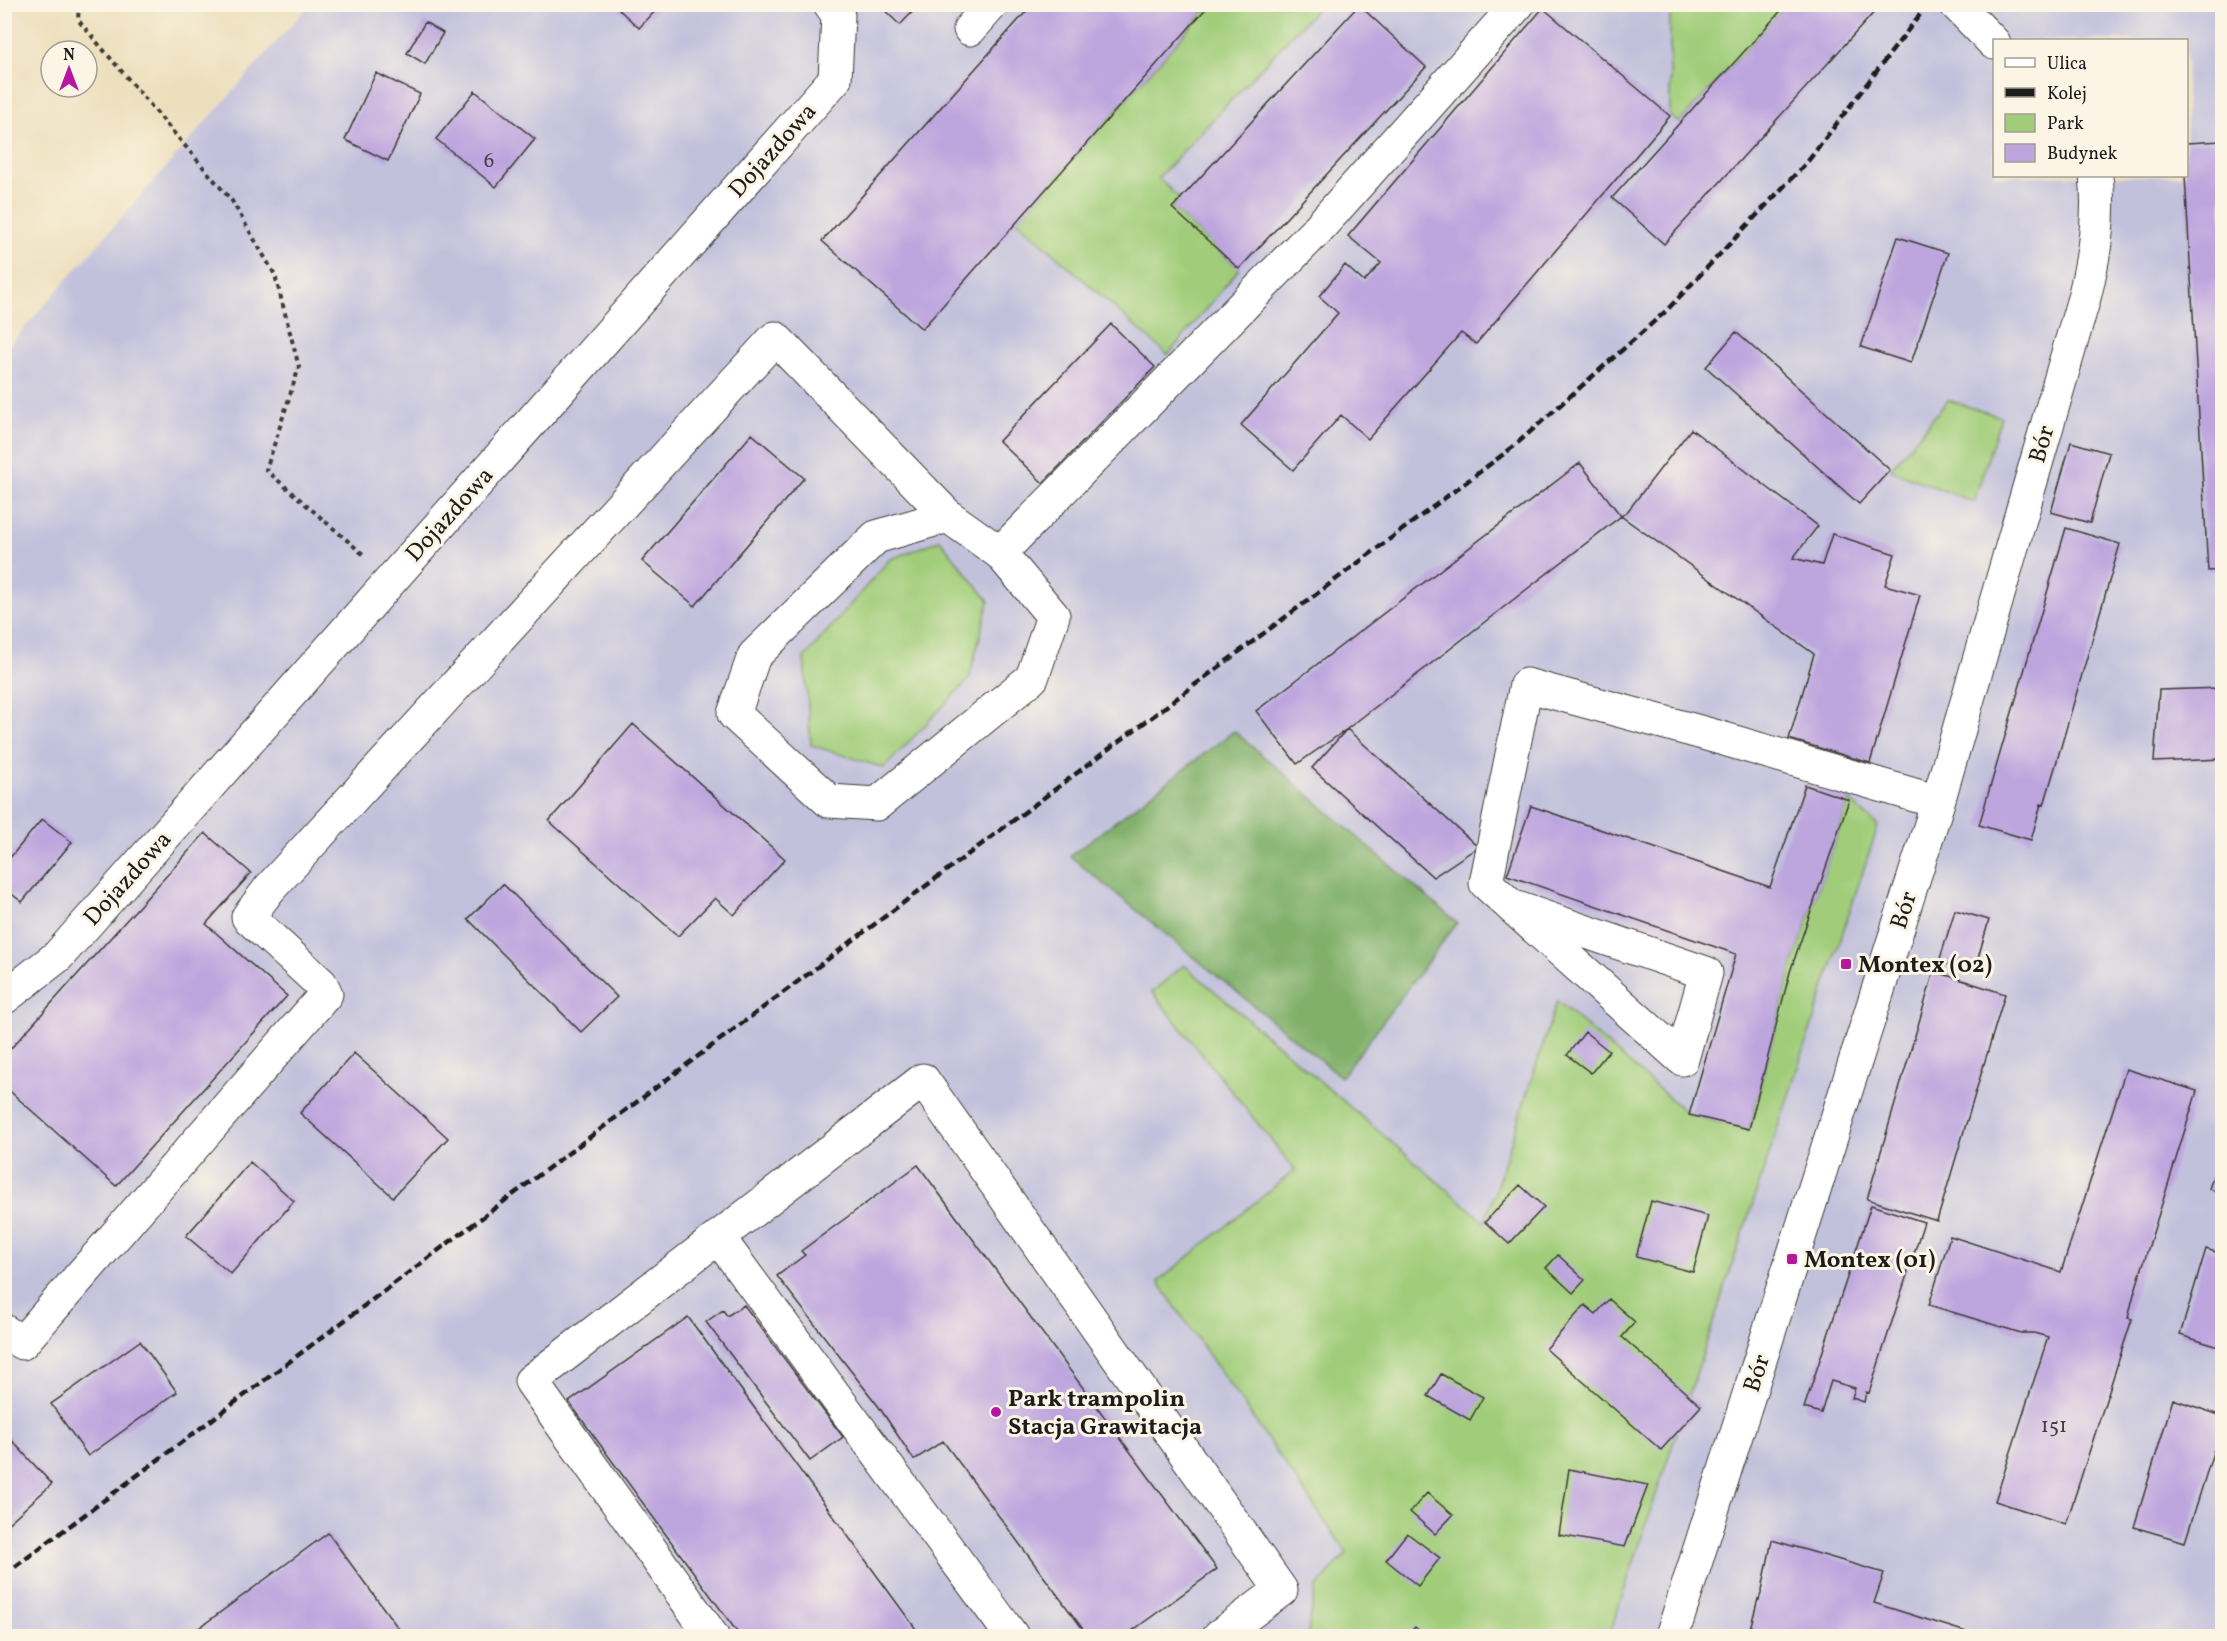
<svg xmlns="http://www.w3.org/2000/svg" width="2227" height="1641" viewBox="0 0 2227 1641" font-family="Vollkorn,serif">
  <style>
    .industrial { fill: #c2c1dc; fill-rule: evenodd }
    .green { fill: #a1cd7a; stroke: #5e744b; stroke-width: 1.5 }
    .forest { fill: #80b06a; stroke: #4e6643; stroke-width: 1.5 }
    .building { fill: #bda6de }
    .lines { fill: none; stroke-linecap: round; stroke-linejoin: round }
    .minor-casing { stroke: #3b3934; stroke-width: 35 }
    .path { stroke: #3b3934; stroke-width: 4; stroke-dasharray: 4.5 4.5; stroke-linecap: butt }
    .minor { stroke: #fff; stroke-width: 33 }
    .rail { stroke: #1c1c1c; stroke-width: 4.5; stroke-dasharray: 9 4.5; stroke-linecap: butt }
    .poi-dot { fill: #b5179e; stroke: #fcf5e5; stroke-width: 2 }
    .labels { text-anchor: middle; stroke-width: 6; stroke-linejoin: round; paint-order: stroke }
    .number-label { font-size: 21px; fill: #443e4c }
    .street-label { font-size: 24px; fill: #1c1c1c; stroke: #fcf5e5 }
    .poi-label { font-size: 24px; font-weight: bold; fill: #1c1c1c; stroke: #fcf5e5; text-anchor: start }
  </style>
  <rect width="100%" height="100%" fill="#fcf5e5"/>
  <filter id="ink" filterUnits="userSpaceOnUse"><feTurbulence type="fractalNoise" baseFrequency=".0167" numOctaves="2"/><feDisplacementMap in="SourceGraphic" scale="12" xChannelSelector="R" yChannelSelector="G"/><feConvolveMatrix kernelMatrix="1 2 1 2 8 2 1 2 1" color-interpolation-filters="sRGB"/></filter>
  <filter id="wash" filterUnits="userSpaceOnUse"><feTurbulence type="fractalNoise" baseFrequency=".008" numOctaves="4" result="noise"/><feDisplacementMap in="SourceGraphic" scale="24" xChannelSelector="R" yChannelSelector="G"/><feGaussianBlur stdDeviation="1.35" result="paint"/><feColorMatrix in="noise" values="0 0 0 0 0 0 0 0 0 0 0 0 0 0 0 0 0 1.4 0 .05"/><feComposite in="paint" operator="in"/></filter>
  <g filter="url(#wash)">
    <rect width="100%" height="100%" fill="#ecdfbc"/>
    <!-- industrial -->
    <path class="industrial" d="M309 5H2222V1636H5V350ZM1994 40H2186V176H1994Z"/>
    <!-- green -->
    <path class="green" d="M1210 5H1320L1158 178 1180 199 1172 208 1239 269 1168 355 1017 221Z
      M1670 5H1787L1679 123 1670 116Z
      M1948 400 2001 417 1974 502 1890 470Z
      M940 540 989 601 969 679 884 768 811 745 804 658 889 560Z
      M1849 800 1878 826 1609 1636H1307L1316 1588 1347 1553 1158 1282 1295 1170 1152 992 1184 965 1485 1222 1557 1001 1689 1115 1749 1129 1790 972Z"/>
    <!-- forest -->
    <path class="forest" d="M1234 731 1457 923 1341 1077 1070 856Z"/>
    <g id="blocks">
      <!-- building -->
      <path class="building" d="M613 4H662L639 28Z
        M878 4H920L900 25Z
        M1033 4H1210L922 329 822 241Z
        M1787 4H1874L1878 8 1664 244 1612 198Z
        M1359 5 1426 67 1239 269 1172 208Z
        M1543 8 1670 116 1476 344 1461 333 1368 439 1341 415 1293 470 1241 425 1338 313 1319 296 1345 265 1364 282 1381 263 1348 236Z
        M425 22 443 33 425 64 407 53Z
        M376 73 420 94 388 161 345 140Z
        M475 91 535 139 496 187 436 139Z
        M2222 141V570L2208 571 2185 176 2186 143Z
        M1898 237 1948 253 1911 363 1861 347Z
        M1111 324 1155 367 1043 483 999 441Z
        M1736 332 1890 470 1859 504 1706 367Z
        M1691 429 1818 526 1793 558 1822 565 1832 534 1895 554 1885 585 1920 595 1870 763 1789 739 1814 654 1621 516 1627 512Z
        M752 434 804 478 695 606 642 561Z
        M2071 442 2109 453 2090 523 2051 512Z
        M1580 463 1621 516 1347 729 1297 764 1256 711Z
        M2066 528 2120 544 2044 805 2041 804 2031 840 1979 825Z
        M2222 688V759L2154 762 2159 690Z
        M633 724 785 859 734 915 715 898 678 936 549 821Z
        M1347 729 1478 847 1433 877 1312 768Z
        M1805 785 1849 800 1790 972 1749 1129 1689 1115 1736 954 1507 875 1531 806 1770 887Z
        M42 819 72 842 22 902 4 888V865Z
        M205 833 251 873 206 924 287 996 116 1186 4 1086V1056Z
        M503 884 617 997 581 1032 468 919Z
        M1955 910 1989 920 1974 972 1939 962Z
        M1934 971 2005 994 1937 1221 1867 1199Z
        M1585 1032 1609 1051 1591 1073 1567 1055Z
        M354 1053 448 1138 393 1197 300 1113Z
        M2126 1069 2197 1091 2134 1294 2128 1318 2132 1319 2066 1524 1995 1501 2048 1337 2034 1333H2021L1929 1305 1950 1236 2061 1272Z
        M2222 1149V1193L2209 1189Z
        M250 1162 294 1201 231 1274 186 1236Z
        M918 1165 1217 1569 1125 1636H1088L943 1441 914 1460 879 1407 777 1276 805 1255 801 1251Z
        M1520 1185 1544 1207 1509 1244 1485 1222Z
        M1651 1201 1708 1216 1693 1272 1636 1257Z
        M1871 1205 1924 1222 1869 1393 1866 1392 1864 1402 1852 1398 1855 1388 1831 1381 1821 1413 1804 1408Z
        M2206 1249 2222 1254V1348L2180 1335Z
        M1558 1255 1585 1280 1573 1293 1546 1268Z
        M1609 1299 1635 1322 1622 1337 1701 1406 1661 1450 1546 1349 1585 1305 1596 1314Z
        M744 1305 843 1437 810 1461 706 1322 723 1310 727 1316Z
        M688 1317 921 1636H740L569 1402Z
        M140 1341 177 1392 88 1456 51 1404Z
        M1441 1374 1483 1397 1470 1420 1428 1396Z
        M2173 1399 2222 1416V1424L2185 1542 2134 1527Z
        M4 1432 52 1484 4 1527Z
        M1569 1469 1648 1485 1625 1547 1559 1535Z
        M1427 1493 1453 1515 1435 1534 1410 1512Z
        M328 1533 404 1636H188Z
        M1407 1533 1440 1558 1418 1586 1386 1560Z
        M1772 1540 1884 1573 1874 1603 1979 1636H1748L1758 1599 1759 1600 1762 1590Z
        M1415 1627 1425 1636H1406Z"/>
    </g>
  </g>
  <g filter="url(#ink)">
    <use href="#blocks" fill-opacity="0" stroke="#3b3934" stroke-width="1.5"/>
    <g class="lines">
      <defs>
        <path id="minor" d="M1956 4 1994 43
          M970 29 992 4
          M948 516 1000 553 1053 616 1032 678 877 804 829 801 734 714 754 656 876 537Z
          M1000 553 1316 231 1518 4
          M1511 906 1706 973 1682 1059 1511 906 1486 883 1526 685 1714 736 1938 802
          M4 998 58 956 835 79 838 15 830 4
          M718 1237 1012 1636
          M4 1331 22 1343 326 994 321 984 248 917 270 888 775 338 948 516
          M712 1636 531 1381 923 1080 1281 1590 1219 1636
          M1672 1636 1938 802 2084 298C2094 258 2101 217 2096 176"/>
      </defs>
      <!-- minor casing -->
      <use href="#minor" class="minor-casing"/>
      <!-- path -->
      <path class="path" d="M79 4 78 20 232 201 275 275 299 367 266 470 364 555"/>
      <!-- minor -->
      <use href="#minor" class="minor"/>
      <!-- rail -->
      <path class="rail" d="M4 1575 1513 447 1666 311 1808 161 1928 4"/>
    </g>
  </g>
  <!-- markers -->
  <g class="poi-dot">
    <rect x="1840" y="958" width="12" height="12" rx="3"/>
    <rect x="1786" y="1253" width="12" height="12" rx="3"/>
    <circle cx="996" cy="1412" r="6"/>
  </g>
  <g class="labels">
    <!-- number labels -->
    <g class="number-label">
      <text x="489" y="167">6</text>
      <text x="2054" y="1432">151</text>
    </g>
    <!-- street labels -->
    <g class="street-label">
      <text transform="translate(772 150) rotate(-48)" y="8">Dojazdowa</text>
      <text transform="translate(2041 444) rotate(-74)" y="8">Bór</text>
      <text transform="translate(449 514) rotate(-48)" y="8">Dojazdowa</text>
      <text transform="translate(127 878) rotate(-48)" y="8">Dojazdowa</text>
      <text transform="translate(1903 910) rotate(-72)" y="8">Bór</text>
      <text transform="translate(1756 1373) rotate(-72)" y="8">Bór</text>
    </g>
    <!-- poi labels -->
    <g class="poi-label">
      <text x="1858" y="972">Montex (02)</text>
      <text x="1804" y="1267">Montex (01)</text>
      <text x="1008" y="1406">Park trampolin<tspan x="1008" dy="28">Stacja Grawitacja</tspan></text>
    </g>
  </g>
  <!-- margin -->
  <rect width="2227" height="1641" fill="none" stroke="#fcf5e5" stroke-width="24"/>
  <!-- legend -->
  <rect x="1993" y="39" width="195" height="138" fill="#fcf5e5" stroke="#a29e95" stroke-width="1.5"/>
  <rect x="2005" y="58" width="30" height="9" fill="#ffffff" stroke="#a29e95" stroke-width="1.5"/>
  <text x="2047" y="69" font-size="18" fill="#1c1c1c">Ulica</text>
  <rect x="2005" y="88" width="30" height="9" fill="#1c1c1c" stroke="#a29e95" stroke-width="1.5"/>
  <text x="2047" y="99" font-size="18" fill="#1c1c1c">Kolej</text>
  <rect x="2005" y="114" width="30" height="18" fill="#a1cd7a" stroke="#a29e95" stroke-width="1.5"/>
  <text x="2047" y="129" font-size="18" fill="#1c1c1c">Park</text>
  <rect x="2005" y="144" width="30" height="18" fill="#bda6de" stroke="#a29e95" stroke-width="1.5"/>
  <text x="2047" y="159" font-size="18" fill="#1c1c1c">Budynek</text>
  <!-- north arrow -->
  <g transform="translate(69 69)"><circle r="28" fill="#fcf5e5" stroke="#a29e95" stroke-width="1.5"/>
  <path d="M0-4.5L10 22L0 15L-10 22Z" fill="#b5179e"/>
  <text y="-9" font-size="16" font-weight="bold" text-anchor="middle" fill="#1c1c1c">N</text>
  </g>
</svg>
